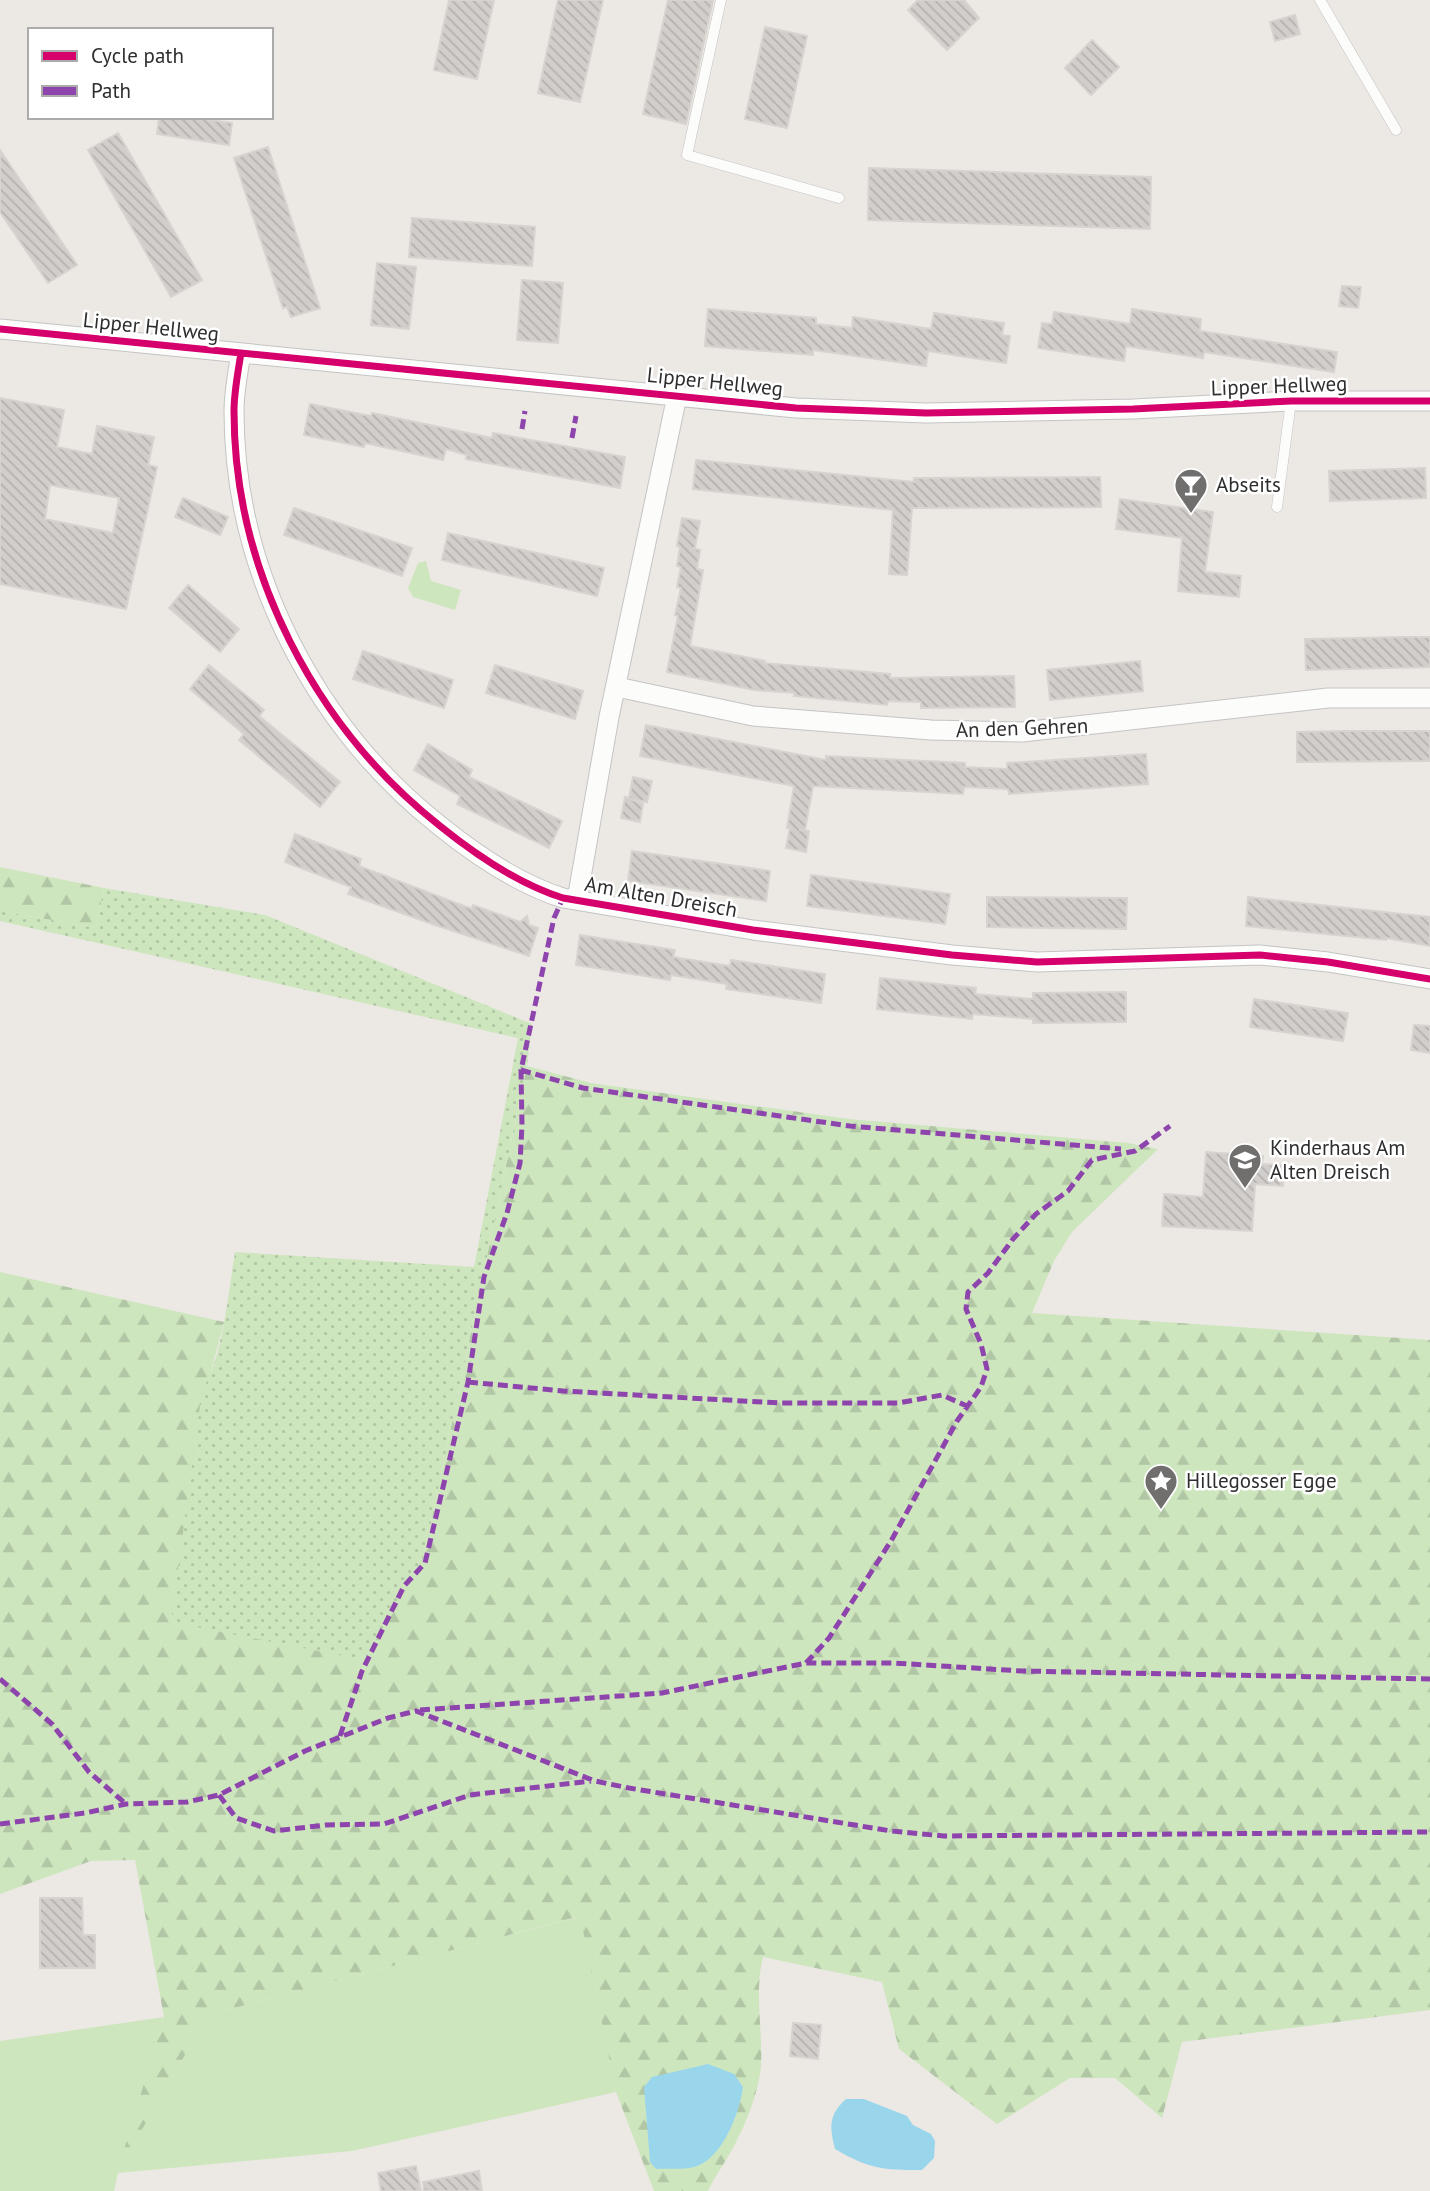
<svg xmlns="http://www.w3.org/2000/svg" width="1430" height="2191" viewBox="0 0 1430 2191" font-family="'PT Sans',sans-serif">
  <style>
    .grass { fill: #cee6be }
    .forest { fill: url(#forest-firs) }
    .garden { fill: url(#garden-dots) }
    .water { fill: #99d6ec }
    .building { fill: url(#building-back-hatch); stroke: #d7d4d0; stroke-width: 2; fill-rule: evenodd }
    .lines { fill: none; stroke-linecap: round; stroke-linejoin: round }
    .lane-casing { stroke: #c5c4c5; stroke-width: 11 }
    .street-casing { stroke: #c5c4c5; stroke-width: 21 }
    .lane { stroke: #fcfcfb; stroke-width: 10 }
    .street { stroke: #fcfcfb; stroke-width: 19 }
    .quiet { stroke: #8e44ad; stroke-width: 5; stroke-dasharray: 10 5; stroke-linecap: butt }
    .cycleway-casing { stroke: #fff; stroke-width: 11 }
    .cycleway { stroke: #d6006c; stroke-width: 7 }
    .labels { text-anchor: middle; stroke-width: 5; stroke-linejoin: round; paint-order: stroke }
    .street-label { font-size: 21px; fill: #2e2e2e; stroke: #fff }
    .poi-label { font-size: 21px; fill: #2e2e2e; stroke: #fff; text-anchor: start }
  </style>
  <defs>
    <pattern id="forest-firs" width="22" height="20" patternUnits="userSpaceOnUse" patternTransform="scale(1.75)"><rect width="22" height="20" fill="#cee6be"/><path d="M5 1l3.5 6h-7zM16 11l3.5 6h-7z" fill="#b1c6a4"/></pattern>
    <pattern id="garden-dots" width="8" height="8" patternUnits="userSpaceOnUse" patternTransform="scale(1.75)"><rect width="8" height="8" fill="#cee6be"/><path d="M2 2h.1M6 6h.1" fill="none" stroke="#b1c6a4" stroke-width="1.8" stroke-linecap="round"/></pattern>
    <pattern id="building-back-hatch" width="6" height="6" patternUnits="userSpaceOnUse" patternTransform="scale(1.75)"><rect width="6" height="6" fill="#d1cecb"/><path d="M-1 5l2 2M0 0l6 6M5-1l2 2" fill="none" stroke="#b4b1af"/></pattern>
  </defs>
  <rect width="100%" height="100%" fill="#ece8e4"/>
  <!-- grass -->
  <path class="grass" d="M426 561 431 581 461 590 455 610 413 597 408 588 418 563Z
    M581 1916 616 2092 352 2151 118 2173 114 2191H0V2041L164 2017 119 2169 208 2015Z"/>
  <!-- forest -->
  <path class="forest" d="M0 867 104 888 96 928 0 911Z
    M527 1066 591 1083 849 1119 1128 1143 1158 1149 1072 1232 1054 1261 1032 1313 1430 1340V2010L1182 2042 1162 2118 1115 2078H1070L997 2124 899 2049 882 1982 763 1957C754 1993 763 2029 761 2066 759 2091 747 2121 735 2144 727 2160 716 2174 708 2191H654L616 2092 580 1916 208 2015 117 2173 164 2017 135 1860 91 1861 0 1894V1272L224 1322 209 1379 202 1391 423 1560Z"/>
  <!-- garden -->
  <path class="garden" d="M104 888 265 915 532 1024 527 1066 423 1560 364 1660 171 1622 202 1391C223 1356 228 1294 235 1252L474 1267 518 1038 0 921V911L96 928Z"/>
  <!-- water -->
  <path class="water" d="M708 2064 734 2074 743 2087C740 2112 722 2160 694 2167 683 2170 668 2168 656 2169L650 2162 644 2087 652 2077Z
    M846 2099H864L907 2116 913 2125 931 2134 935 2141 934 2158 922 2170C883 2170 869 2169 835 2149 829 2127 829 2114 846 2099Z"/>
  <!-- building -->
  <path class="building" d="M449 0H494L477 79 434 70Z
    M558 0H603L580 102 538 93Z
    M668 0H713L686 124 643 114Z
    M918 0H964L979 18 947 50 908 10Z
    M1295 15 1300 34 1275 41 1270 22Z
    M765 27 807 36 787 128 745 119Z
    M1092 40 1119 67 1091 95 1065 68Z
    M159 117H191L232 123 229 145 157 134Z
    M118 133 202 280 171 297 88 150Z
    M268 147 320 308 291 317 287 307 283 308 234 158Z
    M0 150 77 265 48 283 0 212Z
    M869 168 1151 177 1150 229 868 220Z
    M412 218 535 227 532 266 409 257Z
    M377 263 416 267 409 329 371 325Z
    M522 280 563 283 558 343 517 340Z
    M1342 286 1361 287 1358 308 1339 306Z
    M708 309 816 318V324L852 328 853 317 931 329 934 313 1004 323 1002 335 1010 336 1006 363 928 351 926 366 813 350V355L705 346Z
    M1132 309 1201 319 1200 331 1337 352 1334 372 1204 352 1203 358 1126 346 1124 361 1038 348 1042 323 1052 324 1054 312 1130 324Z
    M0 398 64 410 57 447 92 454 97 426 154 437 148 465 157 467 126 609 0 584ZM50 485 119 498 113 533 45 519Z
    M310 404 371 416 372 413 492 438 493 433 625 457 620 488 466 459 467 455 446 449 443 460 365 443 364 447 304 435Z
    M696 460 914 482V478L1100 477 1101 507 912 508 907 575 889 574 893 510 693 489Z
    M1425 468 1426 498 1330 501 1329 471Z
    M183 498 228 517 220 535 175 517Z
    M1120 499 1213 512 1205 572 1241 576 1239 597 1178 591 1182 538 1116 529Z
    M294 508 412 548 402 576 284 535Z
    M682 518 700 521 695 548H693L700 550 697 569 703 570 690 646 765 661 764 663 890 674V678L1014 676 1015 707 921 708V702L888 701 887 705 794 696 795 693 754 690 667 672 678 616 675 615 681 588 677 587 681 567 677 566 680 547 677 546Z
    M448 533 604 568 597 596 442 560Z
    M188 585 239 629 220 652 169 608Z
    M1402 637H1430V667L1306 670 1305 639Z
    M363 651 453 680 444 708 353 679Z
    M1140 661 1143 691 1050 700 1047 670Z
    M209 665 264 710 259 716 340 782 320 807 239 740 244 734 190 689Z
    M495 665 583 691 575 719 486 693Z
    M646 725 826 760V756L965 763V767L1007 769V763L1146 754 1148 784 1009 794 1008 789 964 787 963 794 813 786 805 830H799L809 831 806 852 786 848 790 828H787L794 786 640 756Z
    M1345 731H1430V761L1297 762V732Z
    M428 744 472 770 469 777 562 821 549 848 457 804 460 796 414 770Z
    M633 777 652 781 647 802 630 799 643 804 640 822 621 818 625 797 629 798Z
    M295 834 361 859 359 866 472 909 473 905 520 922 527 916 529 925 538 928 529 956 435 925 348 894 351 887 285 862Z
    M632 851 770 871 766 901 628 881Z
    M811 875 950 894 945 924 807 906Z
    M987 897 1127 898 1126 929 987 927Z
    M1248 897 1430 917V946L1386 938V940L1246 926Z
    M580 935 675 950 673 957 730 966 731 960 825 974 821 1003 726 989 727 984 671 975 670 980 576 965Z
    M880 978 976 988 975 994 1033 999V993L1126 992V1022L1033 1023V1019L973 1014 972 1019 877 1009Z
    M1254 999 1348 1013 1343 1041 1250 1027Z
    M1414 1025 1430 1026V1053L1411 1050Z
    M1206 1152 1263 1156 1262 1164 1284 1165 1283 1186 1255 1184 1252 1231 1162 1226 1164 1194 1203 1197Z
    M40 1898H82L83 1935H95V1968H40Z
    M793 2023 821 2025 818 2059 790 2056Z
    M416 2166 421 2191H381L378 2173Z
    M479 2171 482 2191H424L423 2182Z"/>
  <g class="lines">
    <defs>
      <path id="lane" d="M721 0 687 155 839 198
        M1320 0 1396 130
        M1277 507 1291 401"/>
      <path id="street" d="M0 329 796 408 926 413 1133 409 1291 401H1430
        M241 353C238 372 234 392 234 411 234 572 315 727 440 826 476 855 518 884 563 898L753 930 952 955 1037 962 1260 955 1328 962 1430 979
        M617 687 753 716 931 730 1022 732 1328 698H1430
        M577 900 609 717 677 396"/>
    </defs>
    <!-- lane casing -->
    <use href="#lane" class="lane-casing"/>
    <!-- street casing -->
    <use href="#street" class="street-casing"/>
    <!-- lane -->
    <use href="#lane" class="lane"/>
    <!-- street -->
    <use href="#street" class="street"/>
    <!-- quiet -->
    <path class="quiet" d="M522 429 525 411
      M572 438 576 416
      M521 1070 583 1088 850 1126 1121 1149
      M468 1382 563 1391 780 1403H898L942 1395 967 1406
      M806 1663 829 1638 891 1541 957 1421 981 1387 987 1369 981 1344 966 1309 968 1292 988 1273 1013 1239 1036 1214 1068 1191 1092 1160 1135 1151 1170 1126
      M0 1679 52 1724 89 1772 126 1804
      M420 1710 662 1693 806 1663H894L1022 1671 1430 1679
      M340 1736 362 1671 404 1586 425 1563 468 1382 484 1277 507 1213 520 1163 522 1125 521 1070 554 918 563 898
      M219 1795 236 1818 274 1831 326 1825 384 1824 470 1795 591 1781
      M0 1824 85 1813 126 1804 187 1802 219 1795 305 1751 388 1718 416 1711 595 1781 629 1788 891 1831 944 1836 1430 1832"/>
    <defs>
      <path id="cycleway" d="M0 329 796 408 926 413 1133 409 1291 401H1430
        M241 353C238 372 234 392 234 411 234 572 315 727 440 826 476 855 518 884 563 898L753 930 952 955 1037 962 1260 955 1328 962 1430 979"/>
    </defs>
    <!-- cycleway casing -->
    <use href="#cycleway" class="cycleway-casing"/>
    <!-- cycleway -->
    <use href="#cycleway" class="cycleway"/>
  </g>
  <!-- icons -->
  <defs>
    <symbol id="bar-pin" viewBox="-11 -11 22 30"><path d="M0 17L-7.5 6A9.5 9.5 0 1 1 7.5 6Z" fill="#706f6e" stroke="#fff"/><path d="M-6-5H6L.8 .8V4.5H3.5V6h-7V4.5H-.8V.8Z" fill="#fff"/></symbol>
    <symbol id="school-pin" viewBox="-11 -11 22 30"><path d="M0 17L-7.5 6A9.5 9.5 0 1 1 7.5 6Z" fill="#706f6e" stroke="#fff"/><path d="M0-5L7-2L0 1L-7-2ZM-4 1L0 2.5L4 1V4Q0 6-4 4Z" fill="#fff"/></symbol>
    <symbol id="sight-pin" viewBox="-11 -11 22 30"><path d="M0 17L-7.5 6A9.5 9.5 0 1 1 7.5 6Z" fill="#706f6e" stroke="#fff"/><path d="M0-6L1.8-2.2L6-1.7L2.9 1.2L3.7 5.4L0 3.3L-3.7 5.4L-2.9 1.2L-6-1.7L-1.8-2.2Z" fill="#fff"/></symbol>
  </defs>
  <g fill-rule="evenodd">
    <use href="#bar-pin" x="1172" y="466" width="38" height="52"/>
    <use href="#school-pin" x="1226" y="1141" width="38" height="52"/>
    <use href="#sight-pin" x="1142" y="1462" width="38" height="52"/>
  </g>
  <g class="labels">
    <!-- street labels -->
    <g class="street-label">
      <text transform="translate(151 327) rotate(6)" y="7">Lipper Hellweg</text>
      <text transform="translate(715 382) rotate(6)" y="7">Lipper Hellweg</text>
      <text transform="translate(1279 386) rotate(-2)" y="7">Lipper Hellweg</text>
      <text transform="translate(1022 728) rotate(-2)" y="7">An den Gehren</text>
      <text transform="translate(661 897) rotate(10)" y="7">Am Alten Dreisch</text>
    </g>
    <!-- poi labels -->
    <g class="poi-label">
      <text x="1216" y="492">Abseits</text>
      <text x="1270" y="1155">Kinderhaus Am<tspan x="1270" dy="24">Alten Dreisch</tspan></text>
      <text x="1186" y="1488">Hillegosser Egge</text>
    </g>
  </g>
  <!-- legend -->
  <rect x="28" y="28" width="245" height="91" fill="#ffffff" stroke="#ababab" stroke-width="2"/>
  <rect x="42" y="51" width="35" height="10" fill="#d6006c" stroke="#ababab" stroke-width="2"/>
  <text x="91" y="63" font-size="21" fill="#2e2e2e">Cycle path</text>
  <rect x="42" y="86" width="35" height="10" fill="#8e44ad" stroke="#ababab" stroke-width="2"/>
  <text x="91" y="98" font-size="21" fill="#2e2e2e">Path</text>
</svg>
